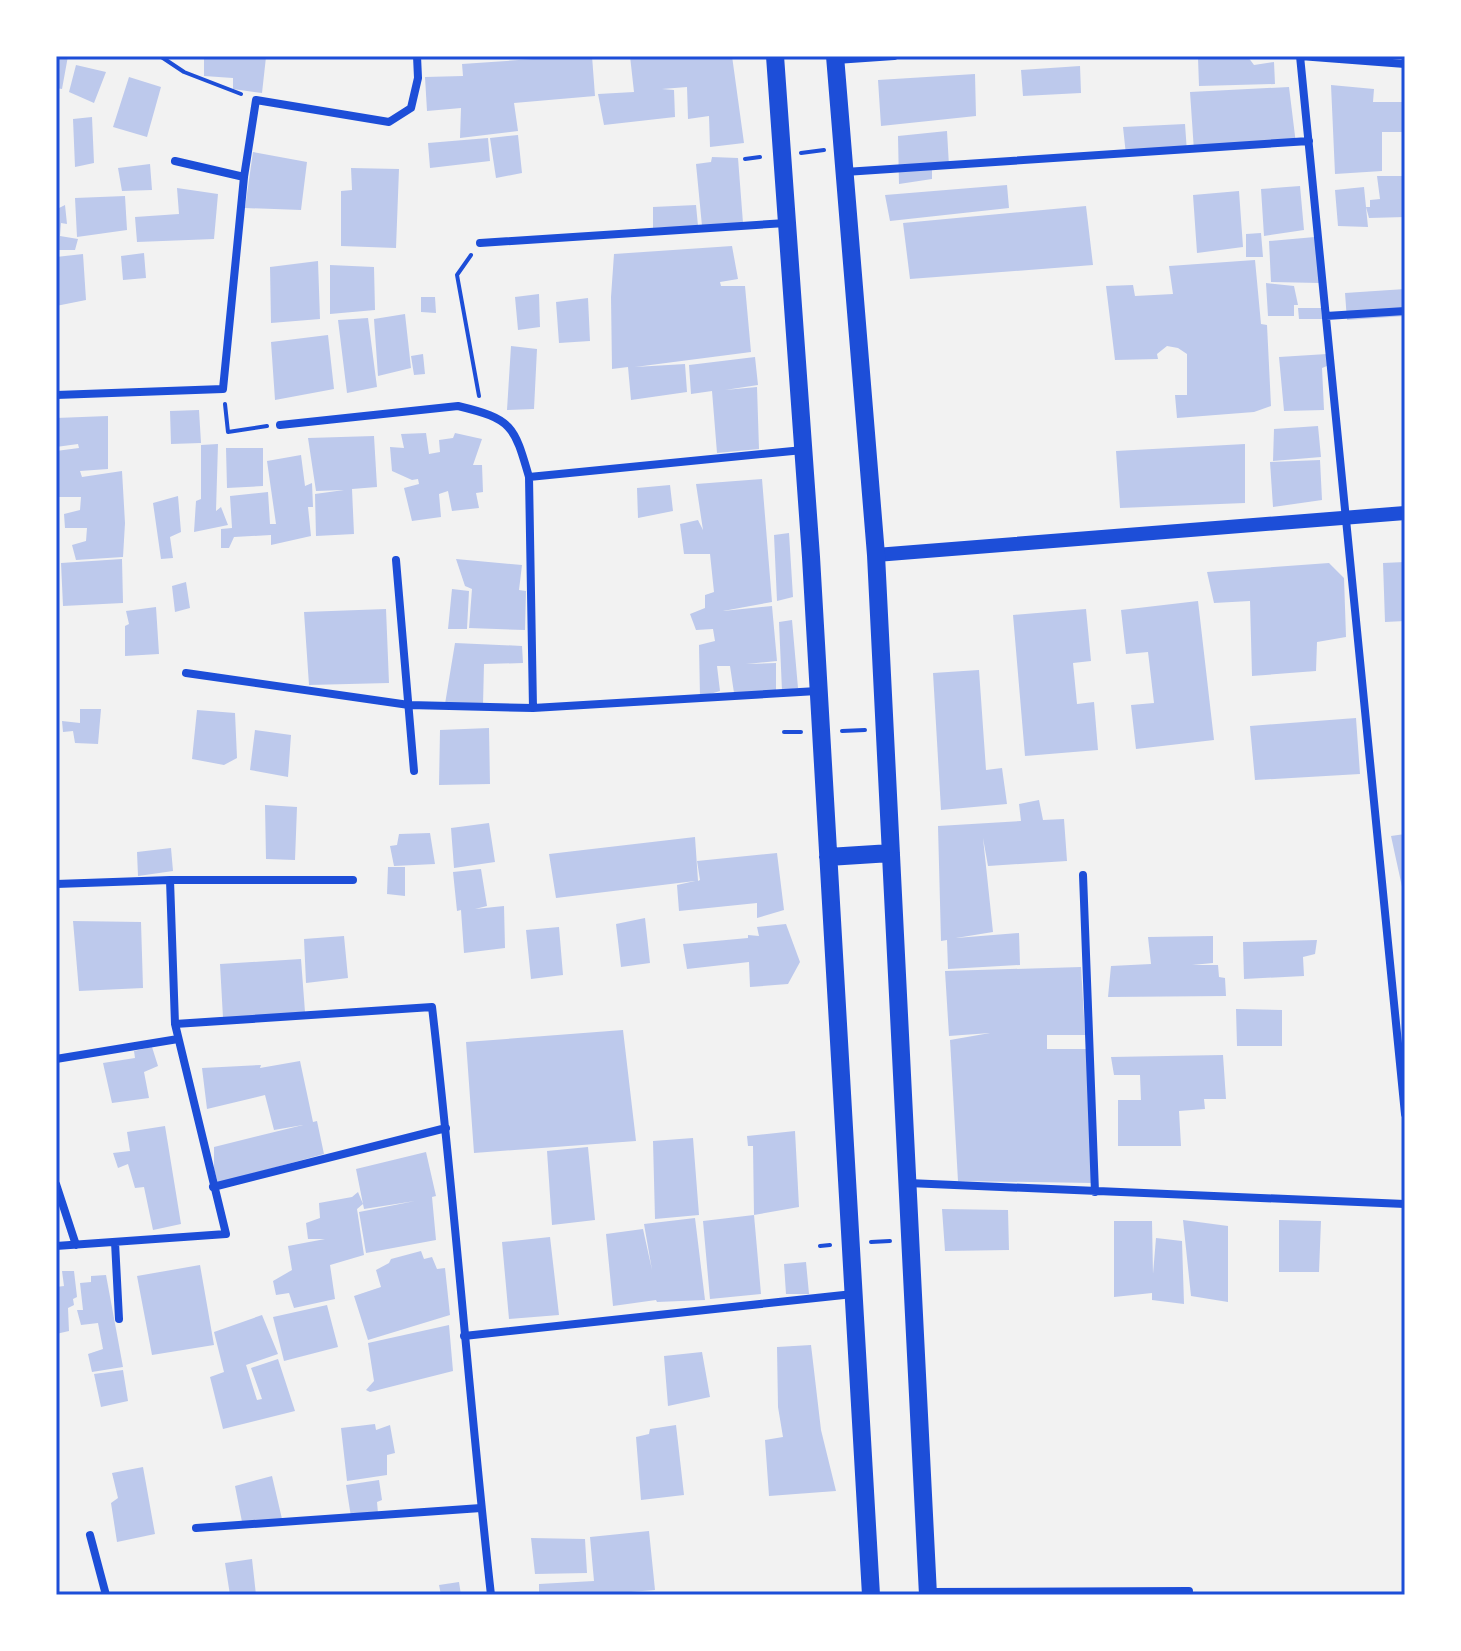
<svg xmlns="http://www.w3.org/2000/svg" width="1461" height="1651" viewBox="0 0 1461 1651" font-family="'Playfair Display',serif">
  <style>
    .building { fill: #bdc9ec }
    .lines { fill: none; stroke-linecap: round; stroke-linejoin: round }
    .path { stroke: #1d4ed8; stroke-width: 4 }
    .minor { stroke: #1d4ed8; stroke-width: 8 }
    .tertiary { stroke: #1d4ed8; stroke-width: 14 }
    .primary { stroke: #1d4ed8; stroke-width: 18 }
    .neatline { fill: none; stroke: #1d4ed8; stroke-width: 3 }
  </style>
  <rect width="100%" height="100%" fill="#f2f2f2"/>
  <!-- building -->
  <path class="building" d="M56 56H68L62 89 56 88Z
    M204 56 266 57 262 93 233 89V78L204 76Z
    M576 56H592L595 96 514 103 518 131 460 138 461 108 427 111 425 77 463 76 462 64Z
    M630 56H732L744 143 710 147 709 116 688 119 687 87 662 89 674 90 675 117 604 125 598 94 634 92Z
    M1248 57 1254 65 1274 62 1275 84 1199 86 1198 58Z
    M76 65 106 72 94 103 69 92Z
    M1080 66 1081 93 1023 96 1021 70Z
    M975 74 976 116 881 126 878 80Z
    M129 77 161 87 147 137 113 127Z
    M1331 85 1374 89 1373 102H1405V132H1382V171L1335 174Z
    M1289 87 1296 144 1194 151 1190 92Z
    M92 117 94 163 75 167 73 119Z
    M1185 124 1187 152 1126 155 1123 127Z
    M947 131 949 166 932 168V179L899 184 898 136Z
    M518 135 522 173 496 178 490 138Z
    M488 138 490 161 430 168 428 143Z
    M253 152 307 162 301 210 245 208Z
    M712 157 738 158 743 223 702 226 696 164 711 162Z
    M150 164 152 190 122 191 118 168Z
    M351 168 399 169 396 248 341 246V191L352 190Z
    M1377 176H1405V217L1369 218 1366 207H1370V200L1380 199Z
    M1007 185 1009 208 890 221 885 195Z
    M1300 186 1304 230 1264 236 1261 189Z
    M1364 187 1368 227 1338 226 1335 190Z
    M177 188 218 194 214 239 137 242 135 217 179 214Z
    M1239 191 1243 247 1197 253 1193 195Z
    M125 196 127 230 77 237 75 198Z
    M56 202H59V208L65 205 67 224 61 223 60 236 78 239 75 250H56Z
    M696 205 698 226 653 228V207Z
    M1086 206 1093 265 910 279 903 223Z
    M1261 233 1263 257H1246V234Z
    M1315 237 1320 283 1271 282 1269 241Z
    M732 246 738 279 720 282 721 286H745L751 352 635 367 685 364 687 392 631 400 628 367 612 369 611 297 614 254Z
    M144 253 146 278 123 280 121 256Z
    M83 254 86 300 56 306V257Z
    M1255 260 1261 324 1267 325 1271 406 1254 412 1177 418 1175 395H1187V354L1178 348 1167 346 1157 354 1158 359 1115 360 1106 286 1133 285 1135 296 1173 294 1169 266Z
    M318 261 320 319 271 323 270 267Z
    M330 265 374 267 375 310 330 314Z
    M1266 283 1294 286 1298 305H1294V316H1268Z
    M1405 289V316L1347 320 1345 293Z
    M539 294 540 327 518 330 515 297Z
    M421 297H435L436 313 421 312Z
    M588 298 590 341 559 343 556 302Z
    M1298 308H1321L1322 319H1299Z
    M405 314 411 368 378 376 374 319Z
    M368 318 377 387 347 393 338 320Z
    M328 335 334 389 275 400 271 342Z
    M511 346 537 349 534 409 507 410Z
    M423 354 425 374 414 375 411 356Z
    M1327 354V366L1322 368 1324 410 1284 411 1279 357Z
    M755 357 758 385 725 390 757 387 759 449 717 453 712 391 691 394 689 365Z
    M199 410 201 443 171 444 170 411Z
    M108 416V469L80 471 82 477 122 471 125 523 123 557 76 560 72 545 86 541 87 528H65L64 514 80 510 81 497H56V451L79 448 78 444 56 447V418Z
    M1318 426 1321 457 1273 461 1274 429Z
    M426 433 429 454 440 452 439 440 453 438 455 433 482 439 473 465H482L483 492 476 493 479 508 452 511 448 491 439 494 441 517 412 521 404 488 419 484 418 479 412 480 392 471 390 447 404 448 401 434Z
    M374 436 377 487 352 489 354 534 316 536 315 494 344 490 316 491 308 438Z
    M218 444 216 511 221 507 228 525 194 532 196 501 201 499V445Z
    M1245 444V503L1120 508 1116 451Z
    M226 448H263V486L227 488Z
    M301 455 305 486 312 483 313 507H308L311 536 271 545V535L234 537 229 548H221V529L232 528 230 496 268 492 270 524H276L267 461Z
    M1320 460 1322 500 1273 507 1270 462Z
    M762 479 772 602 723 611 772 606 777 661 746 664 776 663V690L734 693 730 666H717L720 691 700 697 699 645 715 641 713 629 696 630 690 614 705 608V595L714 592 710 554H684L680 524 698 520 703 530 696 484Z
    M670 485 673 511 638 518 637 488Z
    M178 496 181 532 170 537 173 558 161 559 153 503Z
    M789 533 793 597 777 601 774 535Z
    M122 559 123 603 63 606 61 563Z
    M456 559 522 565 519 590 526 591 525 630 469 628 472 589 465 586Z
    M1405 562V621L1385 622 1383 563Z
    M1329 563 1344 578 1346 637 1317 642 1316 671 1252 676 1250 601 1214 603 1207 572Z
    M186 582 190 608 175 612 172 586Z
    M452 589 469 591 467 629H448Z
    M1198 601 1214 740 1136 749 1131 705 1154 703 1148 652 1126 654 1121 610Z
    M156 607 159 654 125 656V626L129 624 126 611Z
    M386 609 389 683 309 685 304 612Z
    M1086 609 1091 661 1073 663 1077 704 1094 702 1098 750 1025 756 1013 615Z
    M792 620 798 688 782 691 779 622Z
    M455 643 522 646 523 663 484 664 483 705 445 704Z
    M979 670 986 770 1002 768 1007 804 941 810 933 673Z
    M80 709H101L98 744 75 743 73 731 63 732 62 721 80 723Z
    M197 710 235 713 237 758 224 765 192 759Z
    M1356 718 1360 774 1255 780 1250 726Z
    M489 728 490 784 439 785 440 730Z
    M255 730 291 735 288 777 250 770Z
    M1039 800 1043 820 1064 819 1067 861 988 866 983 838 993 932 956 938 1019 933 1020 965 948 969 947 940 941 941 938 826 1021 821 1019 804Z
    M265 805 297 807 295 860 266 859Z
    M489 823 495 862 454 868 451 828Z
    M430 833 435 864 394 866 390 846 397 845 399 834Z
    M1405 834V896H1404L1391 836Z
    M695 837 698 881 700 880 697 861 777 853 784 910 757 918V903L679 911 677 885 695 881 556 898 549 854Z
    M171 848 173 871 138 876 137 852Z
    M388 867H405V896L387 894Z
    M481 869 487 906 475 909 504 906 505 948 464 953 461 910 457 911 453 872Z
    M645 918 650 963 621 967 616 924Z
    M73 921 141 922 143 988 79 991Z
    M786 924 800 962 788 984 750 987 749 962 687 969 683 944 748 938V935L759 936 757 927Z
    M559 927 563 975 531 979 526 930Z
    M344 936 348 978 306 983 304 939Z
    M1213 936V963L1192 965H1218L1219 977 1225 978 1226 996 1108 997 1111 966 1151 964 1148 937Z
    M1317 940 1315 954 1303 957 1304 976 1244 979 1243 942Z
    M301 959 305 1012 223 1018 220 964Z
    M1081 967 1085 1035H1047V1049H1087L1093 1183 958 1181 950 1040 990 1033 949 1036 945 971Z
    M1236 1009 1282 1010V1046H1237Z
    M623 1030 636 1141 474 1153 466 1042Z
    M152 1047 158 1066 144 1072 149 1098 112 1103 103 1063 135 1058 134 1051Z
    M1223 1055 1226 1099H1204L1205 1109 1179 1111 1181 1146H1118V1100H1141L1140 1075H1114L1111 1057Z
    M300 1061 313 1122 317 1121 324 1154 218 1183 214 1169V1147L303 1125 274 1130 265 1095 207 1109 202 1068 261 1065 260 1068Z
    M165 1126 181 1224 153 1230 144 1187 135 1188 128 1164 118 1168 113 1153 130 1151 127 1132Z
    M795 1131 799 1207 754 1215 753 1146H748L747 1136Z
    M693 1138 699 1215 655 1219 653 1141Z
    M588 1147 595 1220 552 1225 547 1151Z
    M426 1152 436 1196 432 1197 436 1240 366 1253 359 1212 415 1201 364 1209 356 1169Z
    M358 1192 363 1204 357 1209 364 1255 330 1265 335 1299 294 1308 289 1293 276 1295 273 1281 292 1270 288 1246 325 1239H308L306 1223 320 1218 319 1203 352 1197Z
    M942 1209 1008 1210 1009 1250 945 1251Z
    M754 1215 761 1294 710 1299 703 1221Z
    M695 1218 705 1300 657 1302 656 1300 613 1306 606 1234 643 1229 652 1270 644 1224Z
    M1183 1220 1228 1226V1302L1191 1296Z
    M1279 1220 1321 1221 1319 1272H1279Z
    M1114 1221H1152L1153 1274 1156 1238 1182 1241 1184 1304 1152 1300V1293L1114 1297Z
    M550 1237 559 1315 509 1319 502 1242Z
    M421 1251 424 1259 432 1257 437 1269 445 1268 450 1315 368 1340 354 1296 381 1287 376 1270 389 1263 391 1259Z
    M806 1262 809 1294H786L784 1264Z
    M200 1265 214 1345 152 1355 137 1276Z
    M62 1271H74L77 1297 73 1299 74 1305 68 1308 69 1331 56 1334V1287L64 1286Z
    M106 1275 123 1367 92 1372 88 1354 103 1349 98 1323 81 1325 77 1310H83L80 1283 91 1282V1276Z
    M327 1305 338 1347 284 1361 273 1317Z
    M262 1315 278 1354 246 1365 257 1400 262 1399 251 1368 278 1359 295 1411 223 1429 210 1377 224 1372 214 1332Z
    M449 1325 453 1371 370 1392 366 1390 374 1381 368 1343Z
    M811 1345 821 1430 836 1491 769 1496 765 1440 783 1437 778 1407 777 1347Z
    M702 1352 710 1397 668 1406 664 1356Z
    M123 1370 128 1401 101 1407 94 1374Z
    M375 1424 376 1430 390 1425 395 1453 387 1455V1475L347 1481 341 1428Z
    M676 1425 684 1495 641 1500 636 1437 649 1434 650 1429Z
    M143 1467 155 1534 117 1542 111 1503 118 1498 112 1473Z
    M272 1476 282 1519 242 1522 235 1486Z
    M379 1480 382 1500 377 1502 378 1513 351 1517 346 1485Z
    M649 1531 655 1590 594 1595H539V1584L594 1581 590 1537Z
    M531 1538 585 1539 587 1573 535 1574Z
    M252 1559 256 1595H230L225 1563Z
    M459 1582 461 1595H441L439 1585Z"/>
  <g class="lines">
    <!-- path -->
    <path class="path" d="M160 56 184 72 241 94
      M801 153 824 150
      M745 159 760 157
      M471 255 457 275 479 396
      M225 404 228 432 267 426
      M842 731 865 730
      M784 732H801
      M871 1242 890 1241
      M820 1246 830 1245"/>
    <!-- minor -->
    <path class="minor" d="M1300 56 1405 1114
      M1300 56 1405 64
      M836 60 894 56
      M175 161 244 177
      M845 172 1309 141
      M480 243 786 223
      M1326 316 1405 311
      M56 395 223 389 244 177 256 100 389 122 411 108 418 78 417 56
      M280 425 458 406C512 419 514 425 529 477L803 450
      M529 477 533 708
      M396 560 414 771
      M186 673 409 705 533 708 817 691
      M1083 875 1095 1192
      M56 884 170 880H353
      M175 1024 432 1007C455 1203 469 1399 491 1595
      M56 1059 178 1039
      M908 1183 1405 1204
      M56 1184 76 1245
      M213 1187 446 1128
      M115 1242 119 1319
      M56 1246 226 1234 175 1024 170 880
      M464 1336 853 1294
      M196 1528 481 1508
      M90 1535 106 1595
      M929 1592 1189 1591"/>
    <!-- tertiary -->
    <path class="tertiary" d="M876 555 1405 513"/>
    <!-- primary -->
    <path class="primary" d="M775 56 811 557 871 1595
      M835 56 876 555 928 1595
      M828 857 891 853"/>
  </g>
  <!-- border -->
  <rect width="1461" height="1651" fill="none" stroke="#ffffff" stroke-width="116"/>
  <rect x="58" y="58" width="1345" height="1535" class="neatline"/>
</svg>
